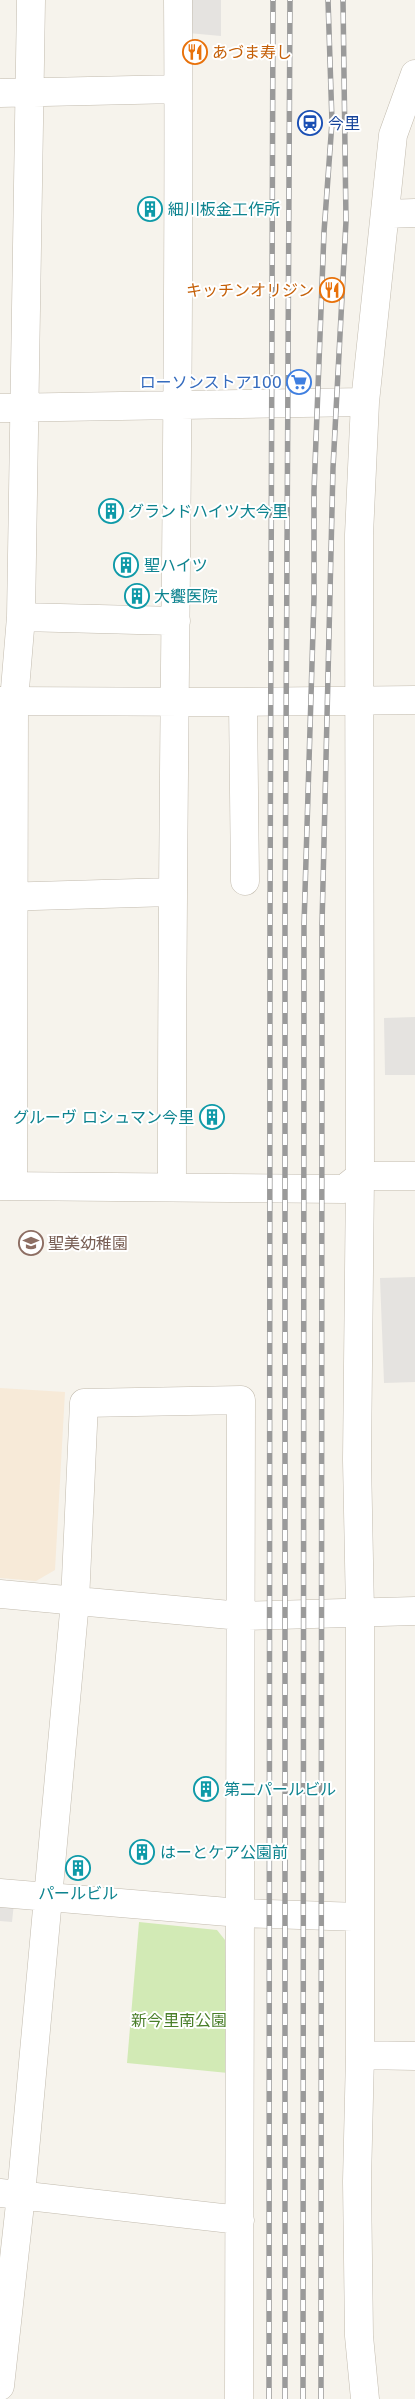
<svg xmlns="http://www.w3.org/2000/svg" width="415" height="2399" viewBox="0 0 415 2399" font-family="'DejaVu Sans','Noto Sans JP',sans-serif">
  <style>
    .commercial { fill: #f7ead8 }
    .green { fill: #d2eab5 }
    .parking { fill: #e5e3e0 }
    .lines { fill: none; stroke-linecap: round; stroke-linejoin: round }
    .minor-casing { stroke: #c2bbae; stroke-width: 29 }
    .minor { stroke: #fff; stroke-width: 28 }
    .rail-casing { stroke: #9a9a9a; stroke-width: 5.5 }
    .rail { stroke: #fff; stroke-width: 4; stroke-dasharray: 11; stroke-linecap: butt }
    .labels { text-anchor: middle; stroke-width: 4; stroke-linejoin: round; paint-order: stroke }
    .food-label { font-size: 16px; fill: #c56008; stroke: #fff; text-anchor: start }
    .transit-label { font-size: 16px; fill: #164399; stroke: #fff; text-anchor: start }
    .culture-label { font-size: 16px; fill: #0d838f; stroke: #fff; text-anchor: start }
    .shop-label { font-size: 16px; fill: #366cbe; stroke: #fff; text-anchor: end }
    .education-label { font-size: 16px; fill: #785e54; stroke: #fff; text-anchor: start }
    .park-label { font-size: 16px; fill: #4a7f2a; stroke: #fff }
  </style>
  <rect width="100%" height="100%" fill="#f6f3ec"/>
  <!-- commercial -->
  <path class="commercial" d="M0 1388 65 1392 55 1570 36 1581 0 1578Z"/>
  <!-- green -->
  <path class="green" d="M139 1922 217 1930 225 1940 228 2073 127 2063Z"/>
  <!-- parking -->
  <path class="parking" d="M188 0H221V36L188 33Z
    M415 1017V1075H385L384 1018Z
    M415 1277V1382L384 1383 380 1278Z
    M0 1902 14 1903 12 1922 0 1921Z"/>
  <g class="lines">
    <defs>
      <path id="minor" d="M0 93 178 89
        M385 214 415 213
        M0 408 365 402
        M21 617 176 621
        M0 701 243 702 415 700
        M243 702 245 881
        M0 897 171 892
        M0 1186 344 1189 360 1176H415
        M13 1186 14 701 21 617 31 0
        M172 1187C171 791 181 396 178 0
        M0 1594 241 1616 415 1611
        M0 1893 240 1913 360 1917
        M360 2055 415 2056
        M0 2193 240 2220
        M0 2386 21 2195 75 1601 84 1403 241 1400 239 2399
        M365 2399 359 2336 357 2181 360 2055V1611L357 1460 360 1176 359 535 365 402 393 135 415 74"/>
    </defs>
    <!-- minor casing -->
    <use href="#minor" class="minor-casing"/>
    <!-- minor -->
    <use href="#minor" class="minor"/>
    <defs>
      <path id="rail" d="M269 2399 270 925 273 0
        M285 2399V925L290 0
        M303 2399 304 925 314 598V491L324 232 332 122 328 0
        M321 2399 322 925 333 468 346 221 343 0"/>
    </defs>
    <!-- rail casing -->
    <use href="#rail" class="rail-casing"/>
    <!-- rail -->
    <use href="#rail" class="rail"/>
  </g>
  <!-- icons -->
  <defs>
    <symbol id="restaurant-ring" viewBox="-11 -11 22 22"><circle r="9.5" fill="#fff" stroke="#e8710a" stroke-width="1.5"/><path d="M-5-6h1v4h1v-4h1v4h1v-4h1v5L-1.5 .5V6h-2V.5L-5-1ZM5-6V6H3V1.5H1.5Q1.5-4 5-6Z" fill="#e8710a"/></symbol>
    <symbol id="station-ring" viewBox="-11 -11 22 22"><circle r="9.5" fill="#fff" stroke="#1a4fb4" stroke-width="1.5"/><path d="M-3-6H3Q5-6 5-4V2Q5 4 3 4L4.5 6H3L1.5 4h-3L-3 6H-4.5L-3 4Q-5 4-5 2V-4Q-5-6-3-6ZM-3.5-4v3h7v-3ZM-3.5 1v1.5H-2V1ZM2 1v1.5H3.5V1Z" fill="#1a4fb4"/></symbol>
    <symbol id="building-ring" viewBox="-11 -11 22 22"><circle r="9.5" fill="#fff" stroke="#0f9aa8" stroke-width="1.5"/><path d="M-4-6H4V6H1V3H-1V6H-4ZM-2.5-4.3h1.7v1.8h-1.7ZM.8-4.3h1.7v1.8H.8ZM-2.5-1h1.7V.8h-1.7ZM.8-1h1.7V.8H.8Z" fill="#0f9aa8"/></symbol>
    <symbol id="supermarket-ring" viewBox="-11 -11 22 22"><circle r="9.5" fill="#fff" stroke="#3f7fe0" stroke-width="1.5"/><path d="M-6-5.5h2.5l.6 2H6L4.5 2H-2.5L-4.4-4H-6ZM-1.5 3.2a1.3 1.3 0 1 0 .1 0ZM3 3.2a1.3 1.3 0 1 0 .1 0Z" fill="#3f7fe0"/></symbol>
    <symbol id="school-ring" viewBox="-11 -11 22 22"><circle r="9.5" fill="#fff" stroke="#8d6e63" stroke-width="1.5"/><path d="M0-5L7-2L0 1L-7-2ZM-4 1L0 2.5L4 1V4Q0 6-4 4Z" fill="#8d6e63"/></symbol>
  </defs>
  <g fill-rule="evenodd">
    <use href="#restaurant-ring" x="181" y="38" width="28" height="28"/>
    <use href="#station-ring" x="296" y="109" width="28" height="28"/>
    <use href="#building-ring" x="136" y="195" width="28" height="28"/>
    <use href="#restaurant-ring" x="318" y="276" width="28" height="28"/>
    <use href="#supermarket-ring" x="285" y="368" width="28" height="28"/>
    <use href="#building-ring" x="97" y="497" width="28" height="28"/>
    <use href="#building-ring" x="112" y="551" width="28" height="28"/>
    <use href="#building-ring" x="123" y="582" width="28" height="28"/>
    <use href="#building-ring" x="198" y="1103" width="28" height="28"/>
    <use href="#school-ring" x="17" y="1229" width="28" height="28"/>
    <use href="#building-ring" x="192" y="1775" width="28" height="28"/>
    <use href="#building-ring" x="128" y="1838" width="28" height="28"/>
    <use href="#building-ring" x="64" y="1854" width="28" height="28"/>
  </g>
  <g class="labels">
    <!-- food labels -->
    <g class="food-label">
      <text x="212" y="58">あづま寿し</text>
      <text x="314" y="296" text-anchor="end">キッチンオリジン</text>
    </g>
    <!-- transit labels -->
    <g class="transit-label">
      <text x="328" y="129">今里</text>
    </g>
    <!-- culture labels -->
    <g class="culture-label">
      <text x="168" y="215">細川板金工作所</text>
      <text x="128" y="517">グランドハイツ大今里</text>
      <text x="144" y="571">聖ハイツ</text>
      <text x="154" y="602">大饗医院</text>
      <text x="194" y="1123" text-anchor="end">グルーヴ ロシュマン今里</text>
      <text x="224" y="1795">第二パールビル</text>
      <text x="160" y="1858">はーとケア公園前</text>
      <text x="78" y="1899" text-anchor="middle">パールビル</text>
    </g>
    <!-- shop labels -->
    <g class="shop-label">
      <text x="282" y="388">ローソンストア100</text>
    </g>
    <!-- education labels -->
    <g class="education-label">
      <text x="48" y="1249">聖美幼稚園</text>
    </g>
    <!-- park labels -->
    <g class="park-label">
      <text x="179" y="2026">新今里南公園</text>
    </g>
  </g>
</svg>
